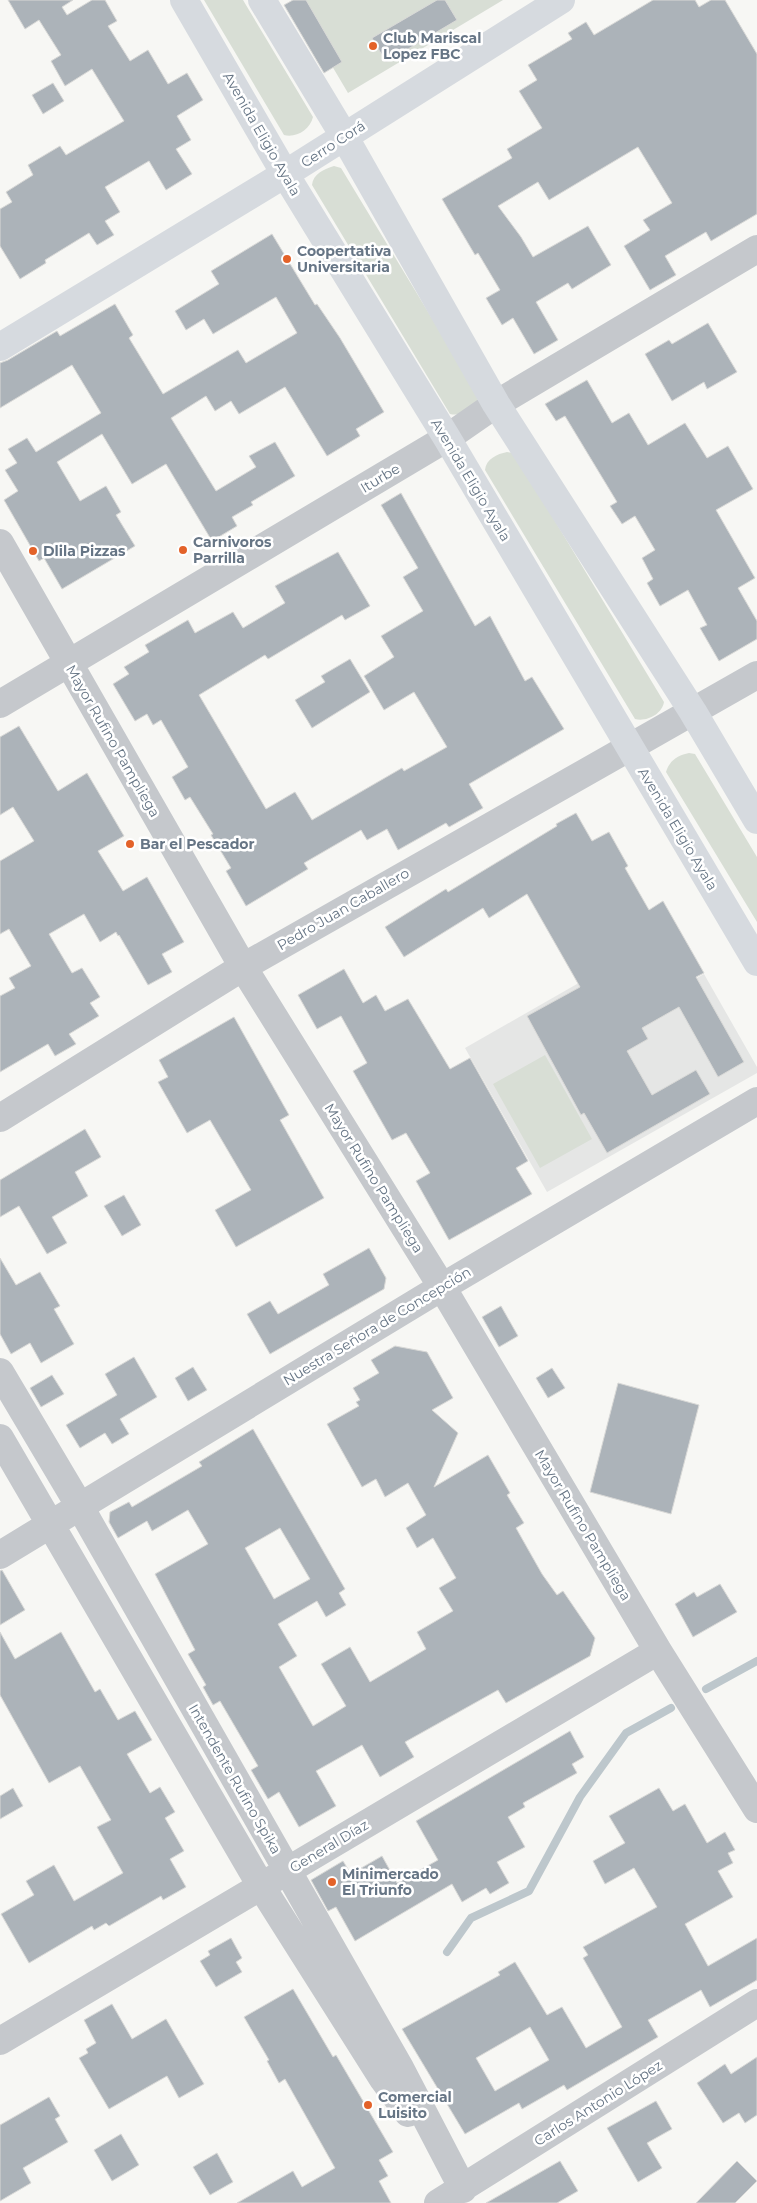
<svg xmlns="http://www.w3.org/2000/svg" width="757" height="2203" viewBox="0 0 757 2203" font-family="Montserrat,sans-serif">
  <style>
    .built { fill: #e5e6e5 }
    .green { fill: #d8ded5 }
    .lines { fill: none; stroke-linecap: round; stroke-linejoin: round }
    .stream { stroke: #bdc7cc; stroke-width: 8 }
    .building { fill: #acb3b9; stroke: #d9d9d7; fill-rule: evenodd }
    .street { stroke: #c5c8cc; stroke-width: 28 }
    .secondary { stroke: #d6dadf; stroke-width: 28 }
    .poi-dot { fill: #e36229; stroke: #fff; stroke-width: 2 }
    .labels { text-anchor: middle; stroke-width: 5; stroke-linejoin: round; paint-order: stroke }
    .poi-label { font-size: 14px; font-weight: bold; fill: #667585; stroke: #fff; text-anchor: start }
    .street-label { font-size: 14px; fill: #667585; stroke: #fff }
  </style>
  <rect width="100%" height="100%" fill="#f7f7f4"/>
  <!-- built -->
  <path class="built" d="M704 974 757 1067V1073L547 1192 465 1048 584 980 611 1026Z"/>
  <!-- green -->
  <path class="green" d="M204 0H243L313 117C310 130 296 138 284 135Z
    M293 0H503L348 93Z
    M334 166 341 168 479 396C476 408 462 417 450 414L312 185C313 174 324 169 334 166Z
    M507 452 514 453 664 702C662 714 647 722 635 719L485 470C486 459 497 454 507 452Z
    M689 753 695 754 757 857V922L666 772C669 761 678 755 689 753Z
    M545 1055 592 1139 540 1168 493 1084Z"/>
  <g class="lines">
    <!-- stream -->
    <path class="stream" d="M706 1689 757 1661
      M447 1952 471 1918 529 1891 580 1797 626 1733 671 1708"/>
  </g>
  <!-- building -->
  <path class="building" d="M8 0H73L62 7 67 15 92 0H105L117 21 108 26 130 61 148 50 168 84 187 73 203 100 177 116 191 140 176 149 192 174 166 190 149 161 105 187 120 212 105 221 114 235 97 245 89 233 45 260 46 263 20 279 0 246V209L12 202 6 192 33 175 28 165 60 146 66 155 124 121 92 69 65 86 51 61 61 55 39 20 25 29Z
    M293 0H306L342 62 324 73 284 5Z
    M437 0H445L457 20 386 62 372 38Z
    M653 0H695L699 7 711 0H725L757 54V214L711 241 706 232 665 256 676 275 650 290 624 246 650 230 643 220 672 203 638 147 549 200 538 182 498 206 521 237 533 257 588 226 611 265 572 289 568 283 536 302 558 340 534 354 513 318 502 325 486 298 500 290 478 253 475 255 442 199 512 158 507 149 542 128 519 91 537 80 528 65 572 39 568 33 586 22 594 35Z
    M53 83 64 101 43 114 32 95Z
    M272 234 315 305 317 304 340 338 384 412 356 429 360 436 327 456 285 387 239 414 231 401 215 411 206 396 171 418 216 491 256 467 249 456 275 442 295 476 251 502 253 505 232 517 237 526 212 541 166 464 132 484 102 434 57 462 80 501 106 486 121 512 116 515 135 546 62 589 44 558 39 561 4 500 18 491 5 470 17 463 8 449 27 438 36 452 101 413 72 365 0 408V363L8 360 57 331 60 336 115 304 133 335 129 338 163 394 238 350 246 363 297 333 276 297 213 334 204 319 186 330 175 311 219 284 211 271Z
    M708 323 737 372 707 389 704 382 672 401 645 354 669 340 672 344Z
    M587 380 612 423 629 413 648 445 685 423 707 458 728 446 753 489 716 510 755 578 738 588 757 621V639L719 661 700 628 707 625 688 590 660 606 647 583 653 579 642 558 655 550 635 516 622 524 610 506 617 502 565 416 556 421 545 404Z
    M401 493 475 626 490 616 525 681 532 677 564 729 469 784 483 808 449 827 446 823 398 850 387 829 367 840 361 830 304 863 308 869 246 906 226 871 231 868 211 835 213 834 190 797 185 800 172 777 188 767 161 720 153 725 147 714 135 721 113 684 129 674 124 667 149 652 145 645 188 620 195 633 233 612 243 628 285 603 275 586 338 552 370 606 345 620 342 615 268 659 265 655 199 695 266 809 295 792 312 820 402 768 404 771 447 747 414 692 384 710 364 676 394 657 381 636 423 611 403 577 418 568 381 505Z
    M350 659 370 692 312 728 295 700 325 682 321 676Z
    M19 726 58 791 87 773 124 836 98 851 123 891 147 877 184 942 162 954 172 972 148 985 119 935 118 936 116 932 100 942 84 914 49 934 72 973 82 968 100 997 90 1003 99 1016 69 1034 76 1044 55 1056 48 1044 0 1072V996L15 988 9 978 31 966 9 929 0 934V861L34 841 13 807 0 815V737Z
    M576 813 592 841 609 832 628 866 625 868 649 910 663 901 704 973 696 977 744 1062 718 1077 679 1007 642 1028 648 1039 627 1051 652 1095 696 1070 710 1094 607 1153 584 1113 581 1115 527 1016 580 987 527 894 489 918 483 908 404 957 385 927 446 889 448 892 557 826 556 824Z
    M344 969 363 1003 376 995 385 1011 408 999 450 1069 470 1058 528 1161 516 1168 532 1194 449 1240 416 1181 430 1173 406 1133 392 1140 353 1071 367 1063 341 1016 317 1029 298 995Z
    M234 1017 289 1115 280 1120 324 1198 236 1247 215 1210 251 1190 210 1120 187 1133 158 1082 168 1077 159 1060Z
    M85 1129 101 1157 75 1172 88 1196 52 1217 67 1243 47 1254 19 1206 0 1217V1180Z
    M124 1195 141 1225 122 1236 104 1206Z
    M369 1248 386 1278 384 1289 270 1354 247 1314 270 1301 278 1314 329 1285 323 1274Z
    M0 1258 16 1285 40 1272 60 1306 54 1309 74 1344 41 1363 30 1343 11 1354 0 1334Z
    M501 1306 518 1336 499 1347 482 1317Z
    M395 1346 427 1352 453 1398 432 1410 458 1433 434 1487 488 1455 510 1493 507 1495 524 1523 516 1528 542 1574 557 1595 563 1591 595 1638 590 1656 506 1703 498 1690 405 1742 414 1757 380 1777 362 1745 316 1771 336 1806 299 1827 279 1792 268 1799 251 1770 258 1766 220 1701 213 1705 203 1687 206 1685 188 1654 195 1650 155 1574 208 1544 188 1510 152 1531 147 1521 118 1538 109 1522 110 1512 129 1502 132 1507 202 1466 199 1462 253 1429 345 1589 339 1593 346 1605 326 1617 317 1601 278 1624 297 1656 279 1667 313 1726 346 1706 321 1664 350 1647 370 1682 426 1649 417 1632 453 1611 439 1588 456 1578 433 1538 417 1548 406 1528 426 1515 408 1483 385 1497 376 1479 362 1487 327 1424 359 1406 356 1402 360 1400 353 1388 379 1373 371 1360ZM280 1528 310 1579 274 1599 245 1548Z
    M134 1357 157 1397 120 1419 129 1434 112 1444 105 1433 80 1448 66 1425 117 1395 105 1374Z
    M193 1367 207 1390 188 1401 175 1378Z
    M552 1368 565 1388 548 1398 536 1378Z
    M52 1375 64 1394 41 1407 30 1388Z
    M618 1383 699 1405 671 1514 590 1492Z
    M2 1570 25 1610 0 1625V1571Z
    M720 1584 737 1612 693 1637 675 1604 694 1592 697 1597Z
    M0 1632 15 1659 61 1632 95 1692 100 1689 118 1720 135 1711 152 1740 127 1754 150 1793 160 1787 175 1812 165 1818 184 1851 170 1859 186 1887 163 1900 161 1896 109 1926 106 1923 94 1930 92 1926 29 1963 1 1914 34 1895 26 1881 54 1865 74 1901 123 1873 97 1827 111 1820 80 1766 49 1783 0 1695Z
    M570 1731 584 1757 572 1764 577 1773 523 1803 525 1807 508 1817 525 1847 497 1862 509 1883 490 1894 486 1888 462 1902 452 1884 355 1941 336 1907 328 1911 311 1880 343 1861 351 1874 382 1856 397 1883 438 1860 416 1821Z
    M13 1788 23 1806 0 1819V1796Z
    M659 1788 673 1811 685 1804 707 1843 725 1832 735 1850 728 1853 733 1863 718 1871 733 1897 685 1924 708 1966 757 1938V1980L710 2007 701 1990 648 2020 658 2037 567 2090 564 2085 522 2109 519 2103 465 2134 402 2029 500 1975 498 1972 515 1962 547 2015 562 2007 586 2048 622 2027 583 1958 588 1955 583 1947 657 1907 634 1868 605 1884 593 1861 625 1843 609 1816ZM530 2027 549 2060 495 2091 476 2058Z
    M231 1938 242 1958 236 1962 242 1972 216 1987 200 1961 210 1955 208 1951Z
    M293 1989 333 2057 336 2055 393 2152 379 2160 388 2176 379 2181 391 2203H237L293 2171 302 2187 335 2168 285 2079 279 2083 267 2061 269 2060 244 2017Z
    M112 2004 132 2039 166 2019 204 2084 179 2098 167 2076 109 2109 79 2058 88 2053 86 2049 96 2043 84 2020Z
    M757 2057V2115L745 2123 739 2113 723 2123 697 2083 725 2064 731 2074Z
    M49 2097 60 2116 55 2119 68 2142 23 2168 31 2183 0 2201V2125Z
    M656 2101 672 2129 647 2143 662 2168 638 2182 607 2128Z
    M121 2134 139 2165 112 2181 94 2150Z
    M217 2153 233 2182 210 2195 193 2167Z
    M560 2161 578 2191 557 2203H486Z
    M737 2161 757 2181 735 2203H696Z"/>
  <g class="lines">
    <!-- street -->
    <path class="street" d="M0 543 243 967 442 1287 658 1651 757 1809
      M0 704 447 438 496 404 757 249
      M0 1118 243 967 757 675
      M0 1372 79 1505 400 2068 463 2189
      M0 1438 261 1886 383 2079 408 2113
      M0 1555 442 1287 757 1101
      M0 2041 658 1651
      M438 2203 757 2003"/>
    <!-- secondary -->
    <path class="secondary" d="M184 0 285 174 447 438 757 962
      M262 0 344 136 496 404 693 712 757 820
      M0 347 285 174 561 0"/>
  </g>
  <!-- markers -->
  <g class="poi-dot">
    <circle cx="373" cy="46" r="5"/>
    <circle cx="287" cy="259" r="5"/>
    <circle cx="183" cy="550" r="5"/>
    <circle cx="33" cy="551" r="5"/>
    <circle cx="130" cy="844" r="5"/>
    <circle cx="332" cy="1882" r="5"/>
    <circle cx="368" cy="2105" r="5"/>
  </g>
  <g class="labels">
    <!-- poi labels -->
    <g class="poi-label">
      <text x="383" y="43">Club Mariscal<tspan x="383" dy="16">Lopez FBC</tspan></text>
      <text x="297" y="256">Coopertativa<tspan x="297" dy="16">Universitaria</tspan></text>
      <text x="193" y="547">Carnivoros<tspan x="193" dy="16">Parrilla</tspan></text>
      <text x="43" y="556">Dlila Pizzas</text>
      <text x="140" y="849">Bar el Pescador</text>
      <text x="342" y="1879">Minimercado<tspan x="342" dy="16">El Triunfo</tspan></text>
      <text x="378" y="2102">Comercial<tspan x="378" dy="16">Luisito</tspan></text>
    </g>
    <!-- street labels -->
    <g class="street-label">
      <text transform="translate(262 134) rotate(60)" y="5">Avenida Eligio Ayala</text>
      <text transform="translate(333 144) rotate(-33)" y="5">Cerro Corá</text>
      <text transform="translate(380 478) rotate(-31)" y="5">Iturbe</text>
      <text transform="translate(471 480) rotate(59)" y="5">Avenida Eligio Ayala</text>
      <text transform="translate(113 741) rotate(60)" y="5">Mayor Rufino Pampliega</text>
      <text transform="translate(678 829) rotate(59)" y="5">Avenida Eligio Ayala</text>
      <text transform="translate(343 909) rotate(-30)" y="5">Pedro Juan Caballero</text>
      <text transform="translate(374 1178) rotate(58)" y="5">Mayor Rufino Pampliega</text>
      <text transform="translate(377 1326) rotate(-31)" y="5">Nuestra Señora de Concepción</text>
      <text transform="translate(583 1525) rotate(59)" y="5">Mayor Rufino Pampliega</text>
      <text transform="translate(235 1779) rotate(60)" y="5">Intendente Rufino Spika</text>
      <text transform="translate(329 1846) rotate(-31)" y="5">General Díaz</text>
      <text transform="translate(598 2103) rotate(-32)" y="5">Carlos Antonio López</text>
    </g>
  </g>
</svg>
